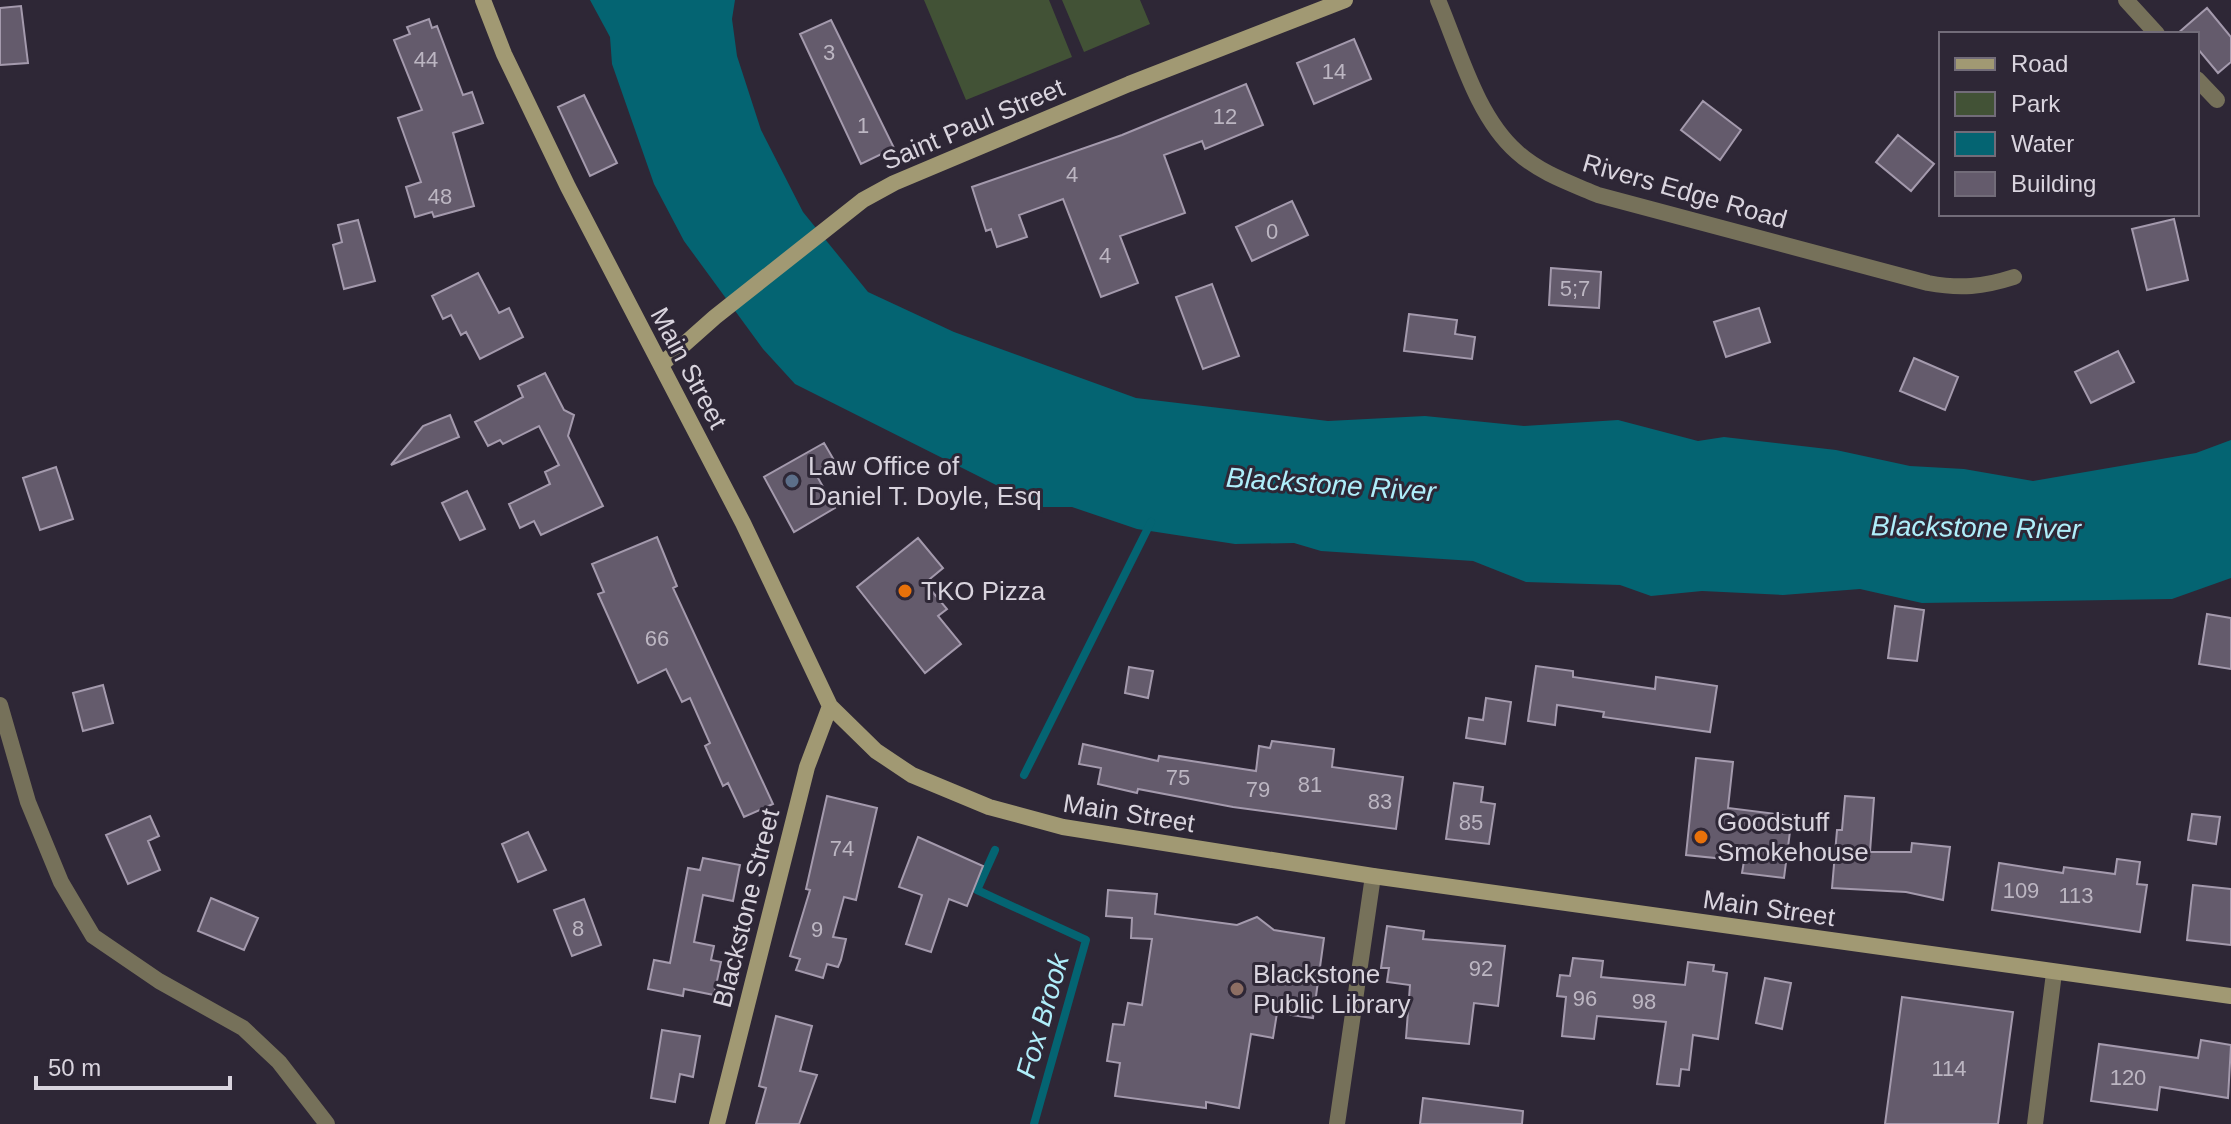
<svg xmlns="http://www.w3.org/2000/svg" width="2231" height="1124" viewBox="0 0 2231 1124" font-family="Arial,sans-serif">
  <style>
    .green { fill: #425236 }
    .water { fill: #046472 }
    .lines { fill: none; stroke-linecap: round; stroke-linejoin: round }
    .stream { stroke: #046472; stroke-width: 8 }
    .building { fill: #645b6c; stroke: #a49aad; stroke-width: 2 }
    .street { stroke: #76715a; stroke-width: 16 }
    .secondary { stroke: #a19973; stroke-width: 16 }
    .service-dot { fill: #5c6f8a; stroke: #2e2736; stroke-width: 3 }
    .food-dot { fill: #e8710a; stroke: #2e2736; stroke-width: 3 }
    .education-dot { fill: #8d6e63; stroke: #2e2736; stroke-width: 3 }
    .labels { text-anchor: middle; stroke-width: 6; stroke-linejoin: round; paint-order: stroke }
    .number-label { font-size: 22px; fill: #bcb6c2 }
    .street-label { font-size: 26px; fill: #d9d4de; stroke: #2e2736 }
    .poi-label { font-size: 26px; fill: #d9d4de; stroke: #2e2736; text-anchor: start }
    .water-label { font-size: 28px; font-style: italic; fill: #afeefa; stroke: #2e2736 }
  </style>
  <rect width="100%" height="100%" fill="#2e2736"/>
  <!-- green -->
  <path class="green" d="M924 0H1049L1072 57 966 100Z
    M1062 0H1140L1150 24 1084 52Z"/>
  <!-- water -->
  <path class="water" d="M590 0H735L732 19 737 56 761 130 803 212 868 292 954 332 1136 398 1328 421 1425 416 1524 426 1618 420 1698 441 1724 437 1836 450 1910 466 1964 469 2033 481 2196 453 2231 440V578L2172 599 1922 603 1860 589 1783 595 1702 591 1651 596 1620 585 1526 582 1473 561 1321 551 1294 543 1235 544 1137 529 1072 507H1040L795 384 763 349 684 241 654 184 612 64 610 37Z"/>
  <g class="lines">
    <!-- stream -->
    <path class="stream" d="M1024 775 1151 522
      M995 850 977 890 1086 940 1034 1124"/>
  </g>
  <!-- building -->
  <path class="building" d="M21 6 28 63 0 65V8Z
    M2207 8 2231 37V62L2218 73 2197 48V34H2177Z
    M429 19 432 28 437 26 463 95 472 92 483 123 453 133 474 206 434 217 432 212 415 217 406 187 421 182 398 118 422 110 394 40 410 34 407 27Z
    M831 20 894 148 861 164 800 34Z
    M1354 39 1371 79 1314 104 1297 63Z
    M1246 84 1263 125 1205 149 1202 141 1164 155 1185 213 1120 236 1138 283 1101 297 1063 199 1019 215 1027 237 997 247 991 229 986 231 972 187 1122 135Z
    M584 95 617 163 590 176 558 107Z
    M1703 101 1741 130 1720 160 1681 130Z
    M1898 135 1934 164 1911 191 1876 162Z
    M1292 201 1308 235 1252 261 1236 227Z
    M2174 219 2188 280 2147 290 2132 229Z
    M358 220 375 281 344 289 333 245 342 242 338 225Z
    M1551 268 1601 272 1599 308 1549 305Z
    M478 273 499 313 509 308 523 337 480 359 466 332 461 335 451 315 443 319 432 296Z
    M1212 284 1239 356 1203 369 1176 297Z
    M1759 308 1770 342 1726 357 1714 322Z
    M1409 314 1457 320 1455 334 1475 337 1472 359 1404 351Z
    M2118 351 2134 382 2091 403 2075 372Z
    M1914 358 1958 377 1945 410 1900 391Z
    M545 373 564 410 574 415 568 436 603 506 541 535 534 521 520 528 509 504 550 484 545 472 559 465 539 426 503 444 500 440 488 446 475 422 523 397 518 386Z
    M450 415 459 437 391 465 423 426Z
    M824 443 838 467 818 478 835 508 794 532 764 477Z
    M56 467 73 519 40 530 23 478Z
    M467 491 485 529 460 540 442 503Z
    M657 537 677 586 673 588 773 804 744 817 728 783 723 786 705 746 710 743 690 698 682 702 666 669 638 683 598 594 604 592 592 564Z
    M918 538 943 568 925 583 947 609 938 616 961 644 925 673 857 587Z
    M1895 606 1924 610 1917 661 1888 658Z
    M2207 614 2231 618V669L2199 664Z
    M1536 666 1573 671V677L1655 689 1656 677 1717 686 1710 732 1603 717 1604 712 1557 705 1555 725 1528 721Z
    M1129 667 1153 671 1148 698 1125 693Z
    M103 685 113 723 83 731 73 693Z
    M1486 698 1511 702 1505 744 1466 738 1469 718 1483 720Z
    M1272 741 1334 749 1332 767 1403 777 1396 829 1233 807 1138 789 1137 793 1098 784 1101 768 1079 764 1083 744 1158 761 1159 756 1256 771 1259 746 1270 748Z
    M1696 758 1733 762 1728 808 1792 816 1784 878 1742 873 1744 861 1686 855Z
    M1454 783 1483 787 1481 802 1495 804 1489 844 1446 839Z
    M827 796 877 808 856 900 844 897 833 937 846 939 841 960 838 967 827 964 823 978 796 970 800 959 790 956 810 890 806 889Z
    M1845 796 1874 798 1870 852H1911L1912 843 1950 847 1943 900 1906 892 1832 888 1837 830H1842Z
    M2192 814 2220 817 2216 844 2188 840Z
    M150 816 159 836 148 841 160 870 128 884 106 835Z
    M528 832 546 870 518 882 502 844Z
    M918 837 983 866 967 906 949 899 931 952 906 944 922 895 899 887Z
    M703 858 740 865 733 901 703 895 694 942 714 946 711 960 721 962 714 995 684 989 683 996 648 989 654 960 670 963 688 868 700 870Z
    M2117 859 2140 862 2137 884 2147 885 2140 932 1992 910 1999 863 2063 873 2064 867 2115 874Z
    M2193 885 2231 889V945L2187 940Z
    M1108 890 1157 894 1155 914 1237 925 1257 917 1274 930 1324 938 1313 1018 1277 1013 1273 1038 1251 1034 1239 1108 1206 1102V1108L1115 1096 1120 1063 1107 1061 1113 1024 1124 1025 1128 1003 1142 1005 1152 939 1131 938 1132 918 1106 916Z
    M211 898 258 918 244 950 198 931Z
    M584 899 601 945 572 956 554 910Z
    M1387 926 1424 931 1423 939 1505 946 1498 1006 1474 1003 1469 1044 1406 1038 1410 985 1387 982 1389 968H1381Z
    M1573 958 1603 961 1601 977 1685 985 1688 962 1714 965 1713 971 1727 973 1718 1039 1693 1035 1689 1070 1681 1069 1679 1086 1657 1084 1666 1022 1597 1016 1594 1039 1562 1036 1566 997 1557 996 1560 975 1570 976Z
    M1765 978 1791 983 1782 1029 1756 1023Z
    M1902 997 2013 1012 1998 1124H1885Z
    M776 1016 812 1026 800 1071 817 1075 799 1124H756L766 1088 759 1086Z
    M662 1030 700 1036 693 1077 680 1074 675 1102 651 1098Z
    M2201 1040 2231 1045 2228 1098 2160 1087 2157 1110 2091 1101 2099 1044 2198 1058Z
    M1423 1098 1523 1111 1522 1124H1420Z"/>
  <g class="lines">
    <!-- street -->
    <path class="street" d="M1438 0C1459 49 1476 116 1517 152 1540 173 1570 183 1598 195L1928 283C1960 289 1983 287 2014 277
      M2126 0 2157 34
      M2197 79 2217 100
      M0 705 28 802 61 882 93 936 159 981 243 1028 279 1062 327 1124
      M1337 1124 1373 876
      M2035 1124 2054 973"/>
    <!-- secondary -->
    <path class="secondary" d="M483 0 504 54 568 187 743 523 830 706 876 751 912 775 989 807 1063 827 1373 876 2231 996
      M662 364 715 317 863 200 894 183 1129 84 1345 0
      M717 1124 807 767 830 706"/>
  </g>
  <!-- markers -->
  <circle class="service-dot" cx="792" cy="481" r="8"/>
  <g class="food-dot">
    <circle cx="905" cy="591" r="8"/>
    <circle cx="1701" cy="837" r="8"/>
  </g>
  <circle class="education-dot" cx="1237" cy="989" r="8"/>
  <g class="labels">
    <!-- number labels -->
    <g class="number-label">
      <text x="829" y="60">3</text>
      <text x="426" y="67">44</text>
      <text x="1334" y="79">14</text>
      <text x="1225" y="124">12</text>
      <text x="863" y="133">1</text>
      <text x="1072" y="182">4</text>
      <text x="440" y="204">48</text>
      <text x="1272" y="239">0</text>
      <text x="1105" y="263">4</text>
      <text x="1575" y="296">5;7</text>
      <text x="657" y="646">66</text>
      <text x="1178" y="785">75</text>
      <text x="1310" y="792">81</text>
      <text x="1258" y="797">79</text>
      <text x="1380" y="809">83</text>
      <text x="1471" y="830">85</text>
      <text x="842" y="856">74</text>
      <text x="2021" y="898">109</text>
      <text x="2076" y="903">113</text>
      <text x="578" y="936">8</text>
      <text x="817" y="937">9</text>
      <text x="1481" y="976">92</text>
      <text x="1585" y="1006">96</text>
      <text x="1644" y="1009">98</text>
      <text x="1949" y="1076">114</text>
      <text x="2128" y="1085">120</text>
    </g>
    <!-- street labels -->
    <g class="street-label">
      <text transform="translate(973 124) rotate(-23)" y="9">Saint Paul Street</text>
      <text transform="translate(1685 191) rotate(16)" y="9">Rivers Edge Road</text>
      <text transform="translate(689 368) rotate(62)" y="9">Main Street</text>
      <text transform="translate(1129 813) rotate(9)" y="9">Main Street</text>
      <text transform="translate(746 908) rotate(-76)" y="9">Blackstone Street</text>
      <text transform="translate(1769 908) rotate(8)" y="9">Main Street</text>
    </g>
    <!-- poi labels -->
    <g class="poi-label">
      <text x="808" y="475">Law Office of<tspan x="808" dy="30">Daniel T. Doyle, Esq</tspan></text>
      <text x="921" y="600">TKO Pizza</text>
      <text x="1717" y="831">Goodstuff<tspan x="1717" dy="30">Smokehouse</tspan></text>
      <text x="1253" y="983">Blackstone<tspan x="1253" dy="30">Public Library</tspan></text>
    </g>
    <!-- water labels -->
    <g class="water-label">
      <text transform="translate(1331 484) rotate(4)" y="10">Blackstone River</text>
      <text transform="translate(1976 527) rotate(1)" y="10">Blackstone River</text>
      <text transform="translate(1042 1016) rotate(-74)" y="10">Fox Brook</text>
    </g>
  </g>
  <!-- legend -->
  <rect x="1939" y="32" width="260" height="184" fill="#2e2736" stroke="#726c79" stroke-width="2"/>
  <rect x="1955" y="58" width="40" height="12" fill="#a19973" stroke="#726c79" stroke-width="2"/>
  <text x="2011" y="72" font-size="24" fill="#d9d4de">Road</text>
  <rect x="1955" y="92" width="40" height="24" fill="#425236" stroke="#726c79" stroke-width="2"/>
  <text x="2011" y="112" font-size="24" fill="#d9d4de">Park</text>
  <rect x="1955" y="132" width="40" height="24" fill="#046472" stroke="#726c79" stroke-width="2"/>
  <text x="2011" y="152" font-size="24" fill="#d9d4de">Water</text>
  <rect x="1955" y="172" width="40" height="24" fill="#645b6c" stroke="#726c79" stroke-width="2"/>
  <text x="2011" y="192" font-size="24" fill="#d9d4de">Building</text>
  <!-- scale -->
  <path d="M36 1076v12h194v-12" fill="none" stroke="#d9d4de" stroke-width="4"/>
  <text x="48" y="1076" font-size="24" fill="#d9d4de" stroke="#2e2736" stroke-width="6" paint-order="stroke">50 m</text>
</svg>
